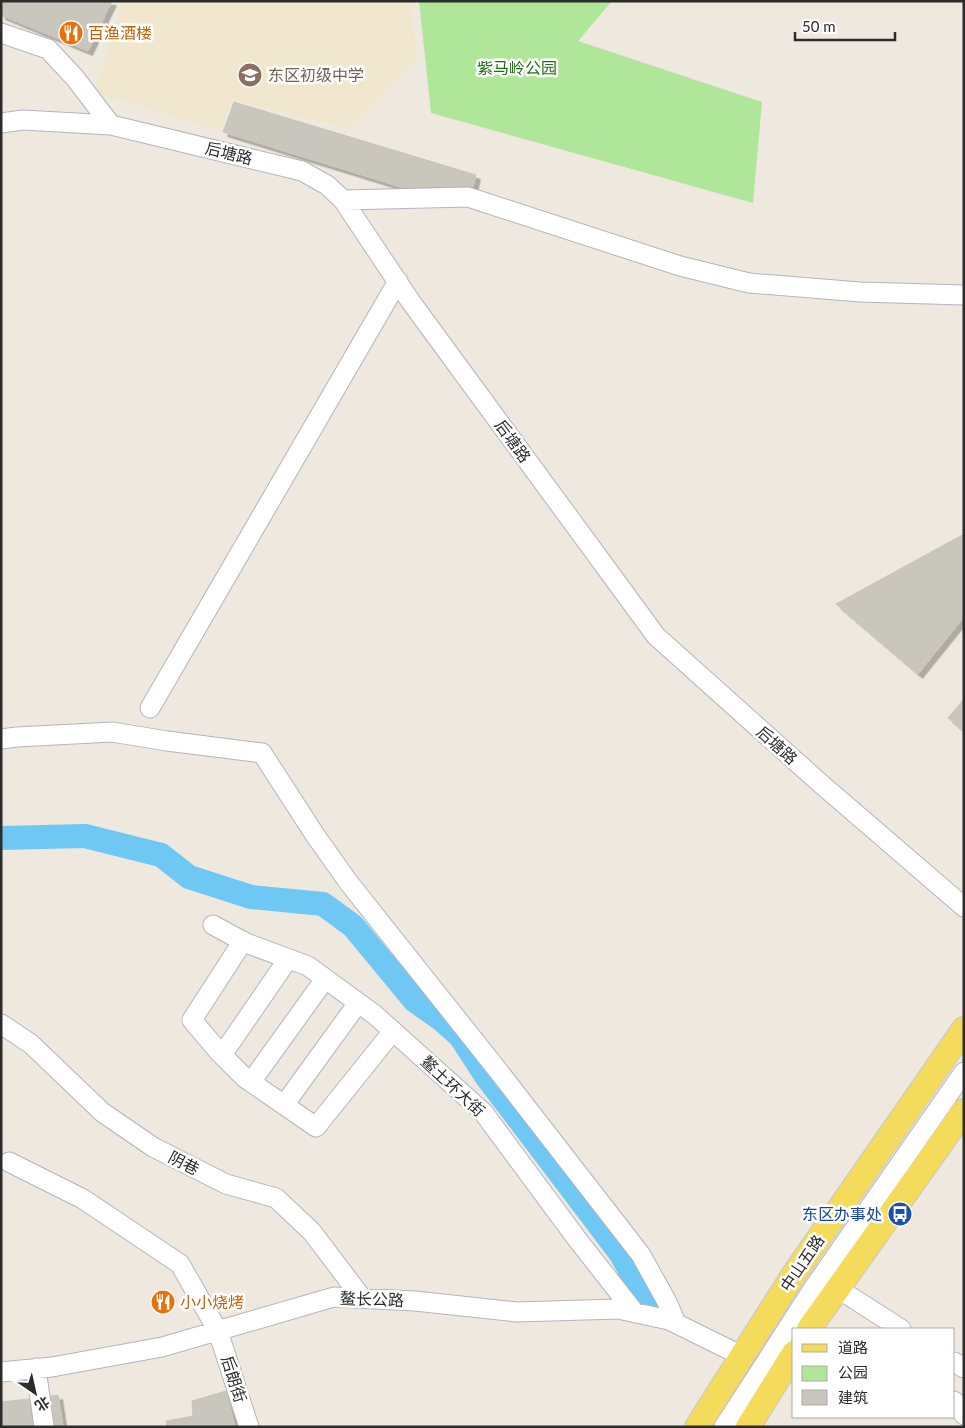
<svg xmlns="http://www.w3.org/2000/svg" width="965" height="1428" viewBox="0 0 965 1428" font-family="Lato,'Noto Sans SC',sans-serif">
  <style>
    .education { fill: #f0e7ce }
    .green { fill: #afe69a }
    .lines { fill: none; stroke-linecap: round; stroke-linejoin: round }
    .river { stroke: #6fc8f3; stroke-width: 24 }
    .building { fill: #c9c6bd; stroke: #cac5b8; filter: url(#shadow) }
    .minor-casing { stroke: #b2b4c0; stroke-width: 21 }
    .major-casing { stroke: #c8c8c8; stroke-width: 26 }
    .minor { stroke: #fff; stroke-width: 19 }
    .major { stroke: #f5db5c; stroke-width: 24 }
    .labels { text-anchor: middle; stroke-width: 5; stroke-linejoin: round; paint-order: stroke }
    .food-label { font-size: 16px; fill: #c56008; stroke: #fff; text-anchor: start }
    .park-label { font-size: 16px; fill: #256d18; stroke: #fff }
    .education-label { font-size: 16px; fill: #785e54; stroke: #fff; text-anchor: start }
    .street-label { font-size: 16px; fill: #2c2c2c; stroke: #fff }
    .transit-label { font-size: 16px; fill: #164399; stroke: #fff; text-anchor: end }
  </style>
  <defs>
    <filter id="shadow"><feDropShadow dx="4.5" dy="4.5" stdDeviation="0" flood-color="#0004"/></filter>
  </defs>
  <rect width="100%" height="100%" fill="#eee8de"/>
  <!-- education -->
  <path class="education" d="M123 1H409L417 58 351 128 231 100 220 131 95 92Z"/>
  <!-- green -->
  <path class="green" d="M419 1H612L578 41 762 102 753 203 431 113Z"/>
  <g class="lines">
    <!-- river -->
    <path class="river" d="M1 838 85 836 161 855 189 877 251 897 323 904 353 926 415 1001 442 1020 460 1036 486 1076 621 1254 648 1304"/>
  </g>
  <!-- building -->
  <path class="building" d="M5 1H112L88 51 1 15V8Z
    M234 102 476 175 473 187 468 186 401 187 223 132Z
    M964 534V617L918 674 836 604Z
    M964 699V731L948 718Z
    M226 1391 235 1427H167L166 1421 193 1416 192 1401Z
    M58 1395 63 1427H55L51 1396Z
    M29 1399 33 1427H1V1402Z"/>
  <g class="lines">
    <defs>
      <path id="minor" d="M1 33 48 49 75 78 111 125
        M1 123 23 120 111 125 302 171 327 185 343 200 411 302 656 636 820 783 964 907
        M343 200 468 197 680 266 749 283 860 292 964 295
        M150 708 398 281
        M1 739 17 737 112 732 167 741 262 753 315 835 349 883 496 1068 641 1255 667 1302 676 1323
        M213 925 246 943 308 966 375 1015 483 1112 577 1239 635 1313
        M243 941 192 1020 219 1052 245 1078 316 1127 393 1031
        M1 1024 31 1044 102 1112 153 1147 226 1184 276 1198 312 1232 362 1298
        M222 1055 288 959
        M251 1082 325 979
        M284 1105 358 1003
        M9 1162 83 1199 180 1264 218 1331 249 1427
        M837 1288 901 1329
        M954 1362 964 1368
        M36 1368 44 1427
        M1 1372 52 1367 162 1347 334 1297 415 1301 517 1312 618 1309 669 1320 742 1356
        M954 1401 964 1415
        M724 1427 813 1289 964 1072"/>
      <path id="major" d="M809 1329 964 1111
        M697 1427 794 1274 964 1029
        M748 1427 794 1353"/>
    </defs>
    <!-- minor casing -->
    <use href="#minor" class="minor-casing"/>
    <!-- major casing -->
    <use href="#major" class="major-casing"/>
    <!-- minor -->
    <use href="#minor" class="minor"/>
    <!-- major -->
    <use href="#major" class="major"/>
  </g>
  <!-- icons -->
  <defs>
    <symbol id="restaurant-disc" viewBox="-11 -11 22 22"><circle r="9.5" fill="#e8710a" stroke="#fff"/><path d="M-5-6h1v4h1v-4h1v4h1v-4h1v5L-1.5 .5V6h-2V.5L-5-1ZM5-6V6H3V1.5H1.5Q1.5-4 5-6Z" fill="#fff"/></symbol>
    <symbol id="school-disc" viewBox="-11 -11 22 22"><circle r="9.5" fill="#8d6e63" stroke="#fff"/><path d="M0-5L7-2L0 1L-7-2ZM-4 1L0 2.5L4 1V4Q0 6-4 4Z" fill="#fff"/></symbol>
    <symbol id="bus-disc" viewBox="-11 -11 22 22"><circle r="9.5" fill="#1a4fb4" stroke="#fff"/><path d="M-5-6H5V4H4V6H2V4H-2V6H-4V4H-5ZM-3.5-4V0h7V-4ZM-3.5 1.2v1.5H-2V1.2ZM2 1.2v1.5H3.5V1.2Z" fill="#fff"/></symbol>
  </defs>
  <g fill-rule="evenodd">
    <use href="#restaurant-disc" x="57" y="19" width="28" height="28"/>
    <use href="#school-disc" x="236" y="61" width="28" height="28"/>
    <use href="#bus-disc" x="886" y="1200" width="28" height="28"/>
    <use href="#restaurant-disc" x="149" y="1288" width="28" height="28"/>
  </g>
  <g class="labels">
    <!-- food labels -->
    <g class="food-label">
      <text x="88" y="39">百渔酒楼</text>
      <text x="180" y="1308">小小烧烤</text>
    </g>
    <!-- park labels -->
    <g class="park-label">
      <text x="517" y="74">紫马岭公园</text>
    </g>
    <!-- education labels -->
    <g class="education-label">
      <text x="268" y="81">东区初级中学</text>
    </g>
    <!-- street labels -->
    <g class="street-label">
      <text transform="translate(229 153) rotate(14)" y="6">后塘路</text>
      <text transform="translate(513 441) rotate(54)" y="6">后塘路</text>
      <text transform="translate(777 745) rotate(42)" y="6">后塘路</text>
      <text transform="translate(453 1086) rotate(43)" y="6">鳌土环大街</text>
      <text transform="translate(184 1163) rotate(27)" y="6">阴巷</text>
      <text transform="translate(802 1263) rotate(-56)" y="6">中山五路</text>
      <text transform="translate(372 1299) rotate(2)" y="6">鳌长公路</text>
      <text transform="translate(234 1379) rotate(72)" y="6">后朗街</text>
    </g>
    <!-- transit labels -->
    <g class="transit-label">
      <text x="882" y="1220">东区办事处</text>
    </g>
  </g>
  <!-- border -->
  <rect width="965" height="1428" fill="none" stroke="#2c2c2c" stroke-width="5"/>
  <!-- legend -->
  <rect x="792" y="1328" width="162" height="90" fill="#ffffff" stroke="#ababab"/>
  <rect x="802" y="1344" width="25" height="8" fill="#f5db5c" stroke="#ababab"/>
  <text x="838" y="1353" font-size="15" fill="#2c2c2c">道路</text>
  <rect x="802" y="1366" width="25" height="15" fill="#afe69a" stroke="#ababab"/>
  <text x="838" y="1378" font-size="15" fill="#2c2c2c">公园</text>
  <rect x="802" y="1390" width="25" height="15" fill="#c9c6bd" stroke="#ababab"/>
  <text x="838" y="1403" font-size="15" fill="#2c2c2c">建筑</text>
  <!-- north arrow -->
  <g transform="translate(35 1393) rotate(146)" stroke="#ffffff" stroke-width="4" paint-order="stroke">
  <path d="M0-4L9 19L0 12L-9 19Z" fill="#2c2c2c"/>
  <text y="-8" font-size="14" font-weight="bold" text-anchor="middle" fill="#2c2c2c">北</text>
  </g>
  <!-- scale -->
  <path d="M795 32v8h100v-8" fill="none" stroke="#2c2c2c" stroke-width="2.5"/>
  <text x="802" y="32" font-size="15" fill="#2c2c2c" stroke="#ffffff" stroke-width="4" paint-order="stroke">50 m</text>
</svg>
